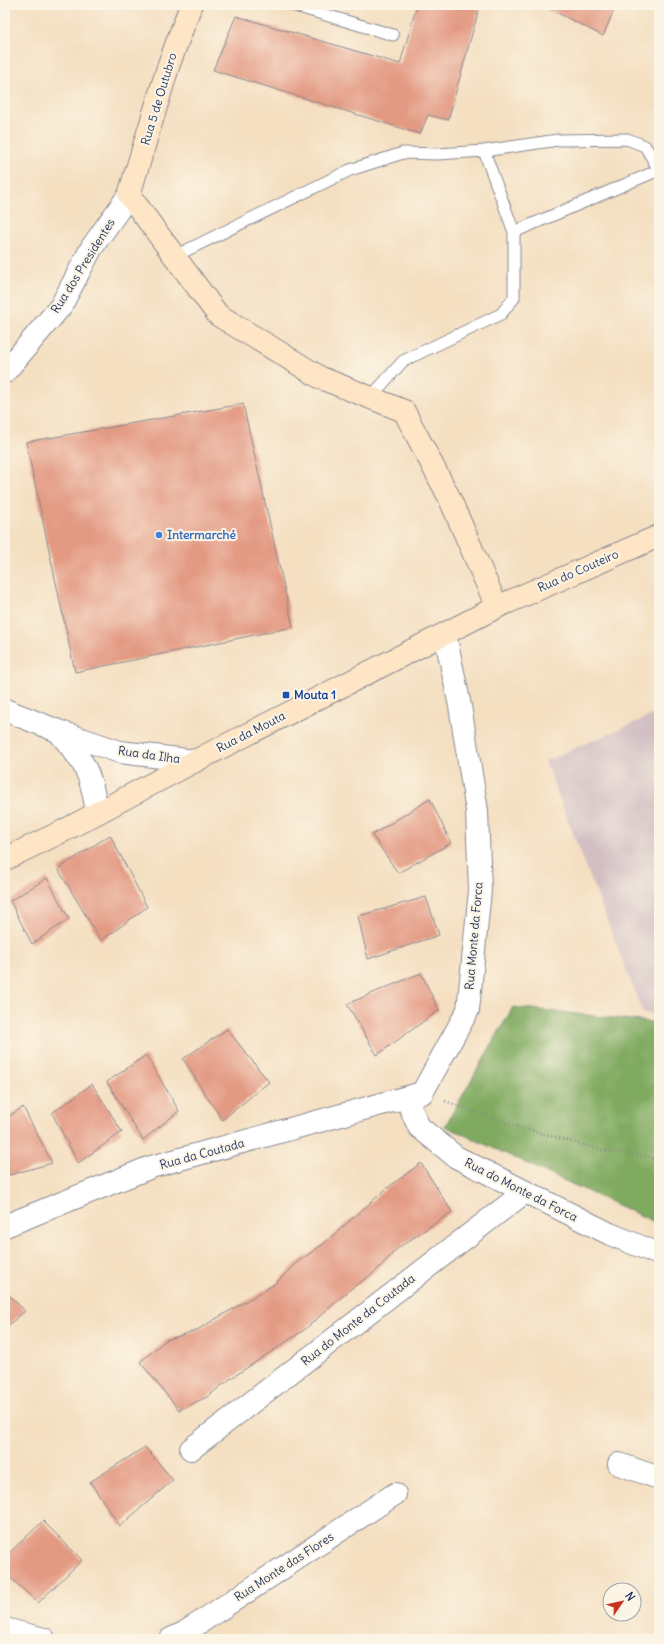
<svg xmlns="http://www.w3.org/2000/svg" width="664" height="1644" viewBox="0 0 664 1644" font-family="Delius,sans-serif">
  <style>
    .industrial { fill: #d2bec3 }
    .forest { fill: #80aa61; stroke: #4e6c60 }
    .building { fill: #e39a83 }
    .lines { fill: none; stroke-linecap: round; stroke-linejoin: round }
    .lane-casing { stroke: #888790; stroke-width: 13 }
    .street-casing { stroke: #888790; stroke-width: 24 }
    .secondary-casing { stroke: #888790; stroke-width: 24 }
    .path { stroke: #888790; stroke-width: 2.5; stroke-dasharray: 1 3; stroke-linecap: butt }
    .lane { stroke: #fff; stroke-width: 11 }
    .street { stroke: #fff; stroke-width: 22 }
    .secondary { stroke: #fee5c5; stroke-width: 22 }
    .shop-dot { fill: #3f7fe0; stroke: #fcf5e5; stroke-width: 1.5 }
    .transit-dot { fill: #1a4fb4; stroke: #fcf5e5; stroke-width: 1.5 }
    .labels { text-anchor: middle; stroke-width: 4; stroke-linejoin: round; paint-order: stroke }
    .street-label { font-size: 12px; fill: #1b2f5e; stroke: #fcf5e5 }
    .shop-label { font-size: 12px; font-weight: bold; fill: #366cbe; stroke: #fcf5e5; text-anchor: start }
    .transit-label { font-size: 12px; font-weight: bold; fill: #164399; stroke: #fcf5e5; text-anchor: start }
  </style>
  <rect width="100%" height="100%" fill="#fcf5e5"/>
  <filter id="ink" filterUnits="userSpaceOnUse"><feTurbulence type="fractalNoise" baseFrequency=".025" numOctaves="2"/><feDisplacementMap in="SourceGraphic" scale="8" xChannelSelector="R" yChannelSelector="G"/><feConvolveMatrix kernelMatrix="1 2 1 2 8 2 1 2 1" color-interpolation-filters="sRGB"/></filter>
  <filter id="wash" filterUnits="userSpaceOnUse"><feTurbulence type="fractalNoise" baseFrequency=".012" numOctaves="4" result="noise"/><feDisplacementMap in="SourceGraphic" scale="16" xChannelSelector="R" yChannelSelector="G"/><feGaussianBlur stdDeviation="0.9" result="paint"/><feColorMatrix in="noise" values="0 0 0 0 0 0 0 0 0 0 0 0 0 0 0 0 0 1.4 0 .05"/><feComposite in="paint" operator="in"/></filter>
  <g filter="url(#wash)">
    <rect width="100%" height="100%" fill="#f4dfc1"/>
    <!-- industrial -->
    <path class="industrial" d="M659 712V1014L643 1013 545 761Z"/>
    <!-- forest -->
    <path class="forest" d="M513 1007 659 1023V1224L445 1126Z"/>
    <g id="blocks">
      <!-- building -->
      <path class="building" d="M417 5H480L448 120 428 115 420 134 213 70 236 16 400 64Z
        M542 5H616L603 36Z
        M243 404 293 627 75 672 26 442Z
        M430 799 451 843 398 873 372 835Z
        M110 835 147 907 101 941 58 869Z
        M47 878 69 919 32 944 10 901Z
        M426 897 439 935 368 959 358 916Z
        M421 973 439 1010 377 1055 347 1004Z
        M227 1029 269 1082 222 1120 183 1059Z
        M146 1055 179 1111 143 1140 107 1082Z
        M92 1084 122 1132 78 1163 52 1113Z
        M23 1107 52 1163 10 1175 5 1168V1119Z
        M421 1163 452 1212 398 1248 375 1272 352 1288 304 1330 230 1379 207 1397 179 1410 140 1362 166 1340 197 1330 275 1284 296 1263 322 1245 386 1189Z
        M5 1291 25 1311 5 1328Z
        M145 1447 173 1480 120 1526 90 1482Z
        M43 1521 82 1560 38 1603 5 1573V1557Z"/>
    </g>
  </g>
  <g filter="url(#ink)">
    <use href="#blocks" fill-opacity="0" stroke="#888790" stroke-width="1"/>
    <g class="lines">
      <defs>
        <path id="lane" d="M292 5 393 35
          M484 151 514 232
          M175 256 350 170 403 153 438 154 484 151 558 140 627 139 645 146 659 170 514 232V298L501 314 403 361 370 398"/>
        <path id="street" d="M5 372 61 306 92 247 129 195
          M5 710 58 731 120 752 195 761
          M58 731C84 762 91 771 97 813
          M406 1098 419 1127 456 1157 610 1234 659 1254
          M5 1226 151 1167 422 1093 468 1010 480 890 477 811 460 706 445 634
          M191 1449 525 1192
          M619 1464 659 1478
          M5 1629 44 1639
          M171 1639 184 1633 395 1494"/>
        <path id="secondary" d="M191 5 169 64 129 195 218 315 321 378 404 411 449 497 497 607
          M5 859 67 829 195 761 497 607 659 536"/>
      </defs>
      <!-- lane casing -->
      <use href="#lane" class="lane-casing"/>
      <!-- street casing -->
      <use href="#street" class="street-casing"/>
      <!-- secondary casing -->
      <use href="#secondary" class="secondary-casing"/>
      <!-- path -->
      <path class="path" d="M445 1101 515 1126 606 1151 648 1156 659 1161"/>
      <!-- lane -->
      <use href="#lane" class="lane"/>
      <!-- street -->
      <use href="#street" class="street"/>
      <!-- secondary -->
      <use href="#secondary" class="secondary"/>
    </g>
  </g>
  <!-- markers -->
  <circle class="shop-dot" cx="159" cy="535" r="4"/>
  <rect class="transit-dot" x="282" y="691" width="8" height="8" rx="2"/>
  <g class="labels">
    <!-- street labels -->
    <g class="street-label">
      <text transform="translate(159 99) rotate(-73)" y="4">Rua 5 de Outubro</text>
      <text transform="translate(83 266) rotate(-58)" y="4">Rua dos Presidentes</text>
      <text transform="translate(578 571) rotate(-24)" y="4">Rua do Couteiro</text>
      <text transform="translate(251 732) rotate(-27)" y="4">Rua da Mouta</text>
      <text transform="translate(149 755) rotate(8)" y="4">Rua da Ilha</text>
      <text transform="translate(474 936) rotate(-85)" y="4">Rua Monte da Forca</text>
      <text transform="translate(202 1154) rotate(-15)" y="4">Rua da Coutada</text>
      <text transform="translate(521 1190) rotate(27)" y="4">Rua do Monte da Forca</text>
      <text transform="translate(358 1320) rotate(-38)" y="4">Rua do Monte da Coutada</text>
      <text transform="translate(284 1567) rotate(-33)" y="4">Rua Monte das Flores</text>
    </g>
    <!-- shop labels -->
    <g class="shop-label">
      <text x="167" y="539">Intermarché</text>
    </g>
    <!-- transit labels -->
    <g class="transit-label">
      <text x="294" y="699">Mouta 1</text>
    </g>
  </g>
  <!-- margin -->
  <rect width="664" height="1644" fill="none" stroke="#fcf5e5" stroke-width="20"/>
  <!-- north arrow -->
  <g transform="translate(622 1602) rotate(56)"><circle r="19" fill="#fcf5e5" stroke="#a2a6af"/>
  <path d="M0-3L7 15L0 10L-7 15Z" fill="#c8321e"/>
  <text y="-6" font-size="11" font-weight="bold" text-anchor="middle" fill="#1b2f5e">N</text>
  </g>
</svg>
